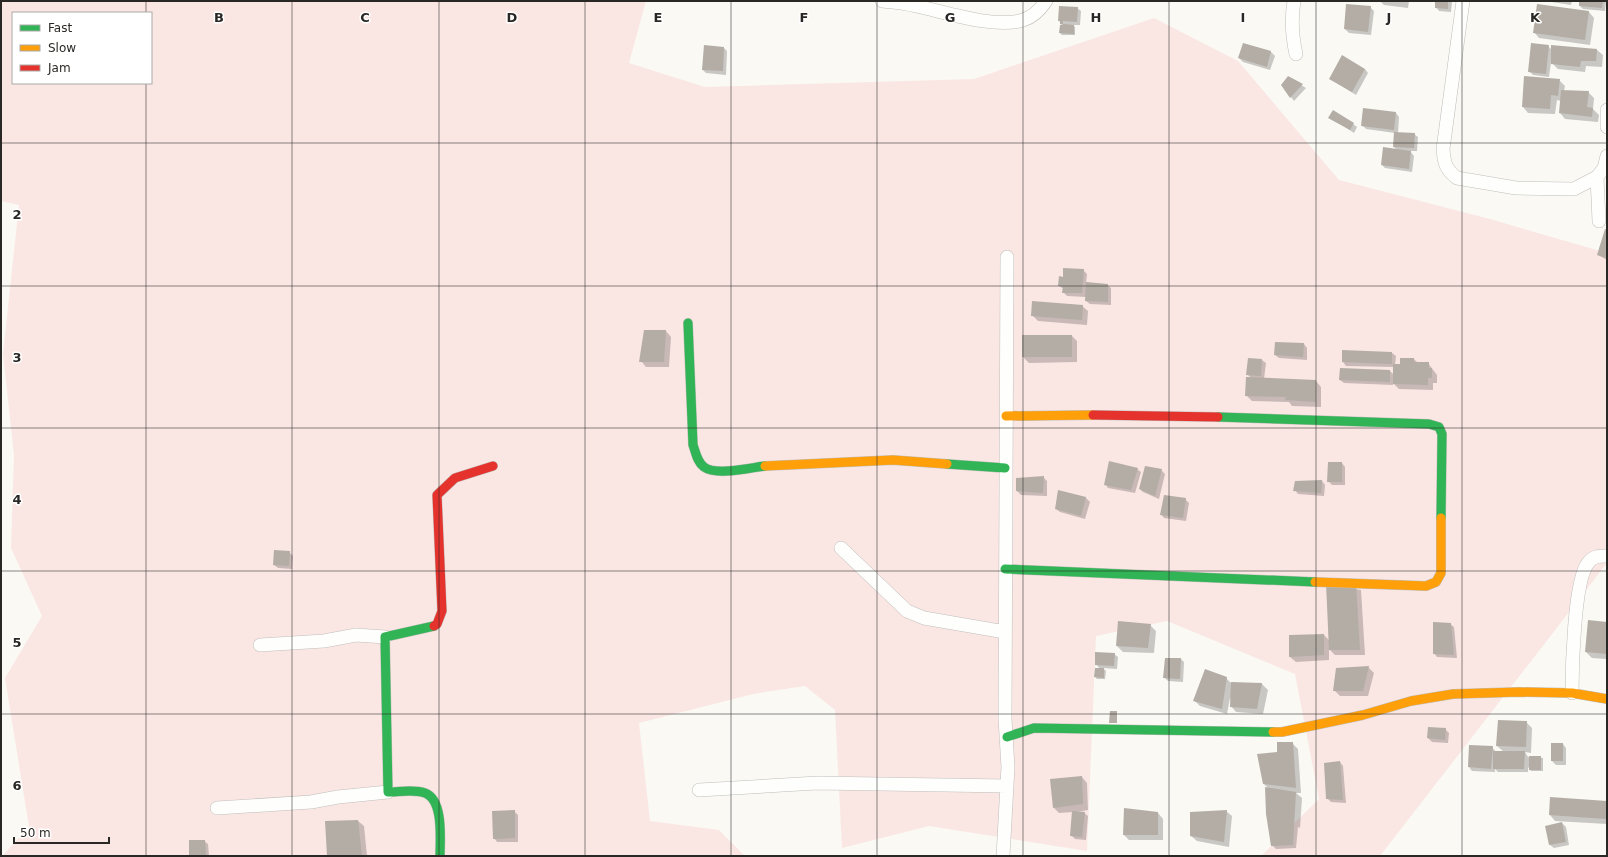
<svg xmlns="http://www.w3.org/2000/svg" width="1608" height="857" viewBox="0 0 1608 857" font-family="'DejaVu Sans',sans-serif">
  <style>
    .green { fill: #fae7e4; fill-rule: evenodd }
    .shadow { fill: #0003 }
    .building { fill: #b3ada6 }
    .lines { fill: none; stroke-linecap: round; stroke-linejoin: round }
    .street-casing { stroke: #c0beba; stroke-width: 14 }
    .fast-casing { stroke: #c0beba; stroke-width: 10 }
    .slow-casing { stroke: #c0beba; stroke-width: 10 }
    .jam-casing { stroke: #c0beba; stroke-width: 10 }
    .street { stroke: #fefefd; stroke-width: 13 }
    .fast { stroke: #30b455; stroke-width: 9 }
    .slow { stroke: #ff9f0a; stroke-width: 9 }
    .jam { stroke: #e5322d; stroke-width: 9 }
    .grid { fill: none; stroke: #2a2825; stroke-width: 1; stroke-opacity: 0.55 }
    .grid-label { font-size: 13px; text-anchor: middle; font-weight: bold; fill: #2a2825; stroke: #fff; stroke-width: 3; stroke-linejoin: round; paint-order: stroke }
  </style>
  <rect width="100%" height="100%" fill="#faf9f4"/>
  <!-- green -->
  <path class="green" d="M1 1H646L629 63 705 87 974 79 1154 18 1238 61 1339 180 1490 219 1607 253V563L1380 856H1261L1319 799 1295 674 1167 621 1096 636 1087 851 929 826 842 848 835 710 805 686 753 694 639 723 650 821 719 830 745 856H2L29 827 5 678 42 616 11 548 14 455 3 354 19 205 1 201ZM13 13H151V83H13Z"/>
  <!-- shadow -->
  <path class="shadow" d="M1380 1H1409L1408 8 1384 5Z
    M1436 1H1452L1451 12 1439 11 1436 7Z
    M1545 1H1572L1571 5Z
    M1580 1H1606L1605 11 1583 9 1580 6Z
    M1370 7 1374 11 1371 35 1349 33 1345 29Z
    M1077 8 1081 11 1080 25H1073L1075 27V35H1062L1060 33 1064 26 1059 21Z
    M1589 12 1594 18 1590 45 1539 38 1534 32Z
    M1244 44 1271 52 1275 56 1270 70 1243 62 1239 58Z
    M1548 46 1552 50H1597L1603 55 1602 67 1586 66 1585 72 1558 69 1551 62 1549 77 1533 75 1529 71Z
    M724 48 727 51 726 75 706 73 703 70Z
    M1365 69 1368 73 1356 95 1330 79Z
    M1288 77 1306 88 1294 101 1282 85Z
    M1559 80 1565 86 1564 91 1588 92 1594 98 1593 109 1599 115 1598 122 1565 119 1560 113 1561 101 1557 100 1555 114 1528 113 1523 107Z
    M1396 113 1399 117 1398 133 1414 134 1418 137 1417 151H1410L1414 156 1412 172 1385 168 1382 165 1397 150 1394 147 1395 133 1366 129 1362 125Z
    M1330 117 1353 124 1357 127 1354 133Z
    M1607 231V260L1598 255Z
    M1083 270 1087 274 1086 283 1107 285 1111 288V305L1090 304 1086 301V297L1067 296 1063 292 1064 289 1059 286Z
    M1082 306 1088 311 1087 325 1038 321 1032 315Z
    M666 331 671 337 669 367H646L641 361Z
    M1072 336 1077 341V362L1029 363 1023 357Z
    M1304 344 1307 348V360L1279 358 1275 355Z
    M1343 351 1392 353 1396 356 1395 365H1401L1414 359 1418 363H1428L1437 375V383H1433V390L1399 389 1393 383V385L1344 383 1340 380 1390 371 1394 375V367L1346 366 1343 362Z
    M1249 359 1262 360 1266 363 1264 379 1316 381 1321 387V407L1292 406 1289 402 1252 401 1246 395 1251 378 1247 374Z
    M1342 463 1345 467V485H1332L1328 481Z
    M1137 469 1141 472 1135 493 1108 488 1105 484Z
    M1161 470 1165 474 1159 499 1143 492 1140 489Z
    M1043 477 1047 481V496L1021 495 1017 491Z
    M1322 481 1325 485 1324 496 1298 494 1295 490Z
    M1059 491 1086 498 1090 502 1085 519 1060 512 1056 509Z
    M1185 499 1189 503 1186 521 1164 518 1161 514Z
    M289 552 293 556 292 569 278 568 274 565Z
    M1327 584 1361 590 1365 655H1335L1329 649V660L1296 662 1290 657 1324 635 1329 640Z
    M1589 621 1607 623V659L1592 658 1586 652Z
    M1450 624 1454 627 1457 658 1437 657 1434 653Z
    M1150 625 1156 631 1154 653 1123 652 1117 646Z
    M1114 654 1118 657 1117 669 1103 668 1106 671 1105 679H1097L1095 677 1100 669 1096 664Z
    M1181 659 1184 662 1183 682 1168 681 1164 677Z
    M1368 667 1374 673 1368 696H1340L1334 690Z
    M1226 678 1231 683 1262 684 1268 690 1263 714 1236 712 1231 706V699L1230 698 1227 714 1200 706 1195 701Z
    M1526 722 1532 728 1531 753 1525 752 1528 757 1543 758V771H1531L1528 767V772H1498L1495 769V772L1472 771 1469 767 1492 747 1496 752H1504L1497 746Z
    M1445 729 1449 733 1448 743 1432 742 1428 738Z
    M1292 743 1298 749 1301 793H1296L1302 798 1300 828 1298 827 1296 848 1276 849 1272 845 1268 788 1264 784 1278 753Z
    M1552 744H1563L1566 748V765H1556L1552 761Z
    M1340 762 1343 766 1346 803 1331 802 1327 798Z
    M1082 777 1087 783 1088 810 1077 812 1084 813 1088 816 1086 840 1075 839 1071 835 1073 812 1059 813 1054 808Z
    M1551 798 1607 802V824L1555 821 1550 815Z
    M514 811 518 815V842H497L494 838Z
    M1226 811 1232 816 1229 847 1197 841 1191 836Z
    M1158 813 1163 819V840H1129L1124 835Z
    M358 821 364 826 367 856H328L326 822Z
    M1562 823 1566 827 1569 845 1554 848 1550 845Z
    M204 841 208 844 209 856H190Z"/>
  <!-- building -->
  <path class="building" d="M1435 1H1448V9L1435 8Z
    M1579 1H1603L1602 8 1579 6Z
    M1346 4 1371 6 1368 32 1344 29Z
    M1537 4 1589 11 1585 40 1533 33Z
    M1059 6 1078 7 1077 22 1063 21V24H1060V21H1058Z
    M1064 24 1074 25V34L1059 33 1060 25Z
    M1243 43 1271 51 1267 67 1238 58Z
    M1531 43 1549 45 1546 74 1528 72Z
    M704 45 724 47 723 71 702 70Z
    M1551 45 1597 49 1596 61H1581L1580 67 1551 64Z
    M1342 55 1365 69 1352 92 1329 79Z
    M1288 76 1303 84 1290 98 1281 85Z
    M1524 76 1560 79 1558 96 1551 95 1550 109 1522 107Z
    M1561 90 1589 91 1587 107 1593 108 1592 117 1559 113Z
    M1363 108 1396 112 1394 130 1361 126Z
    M1333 110 1354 123 1350 130 1328 118Z
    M1394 132 1415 133 1414 148 1393 147Z
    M1383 147 1411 151 1409 169 1381 165Z
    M1605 229 1607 230V258L1597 255Z
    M1063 268 1084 269 1082 293H1062L1063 286H1058L1059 276 1063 277Z
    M1086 282 1108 284V302L1085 301Z
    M1032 301 1083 305 1082 320 1031 316Z
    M644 330H666L664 362H639Z
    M1022 335H1072V357H1022Z
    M1275 342 1304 343 1303 357 1274 355Z
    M1342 350 1392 352V364L1342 362Z
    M1248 358 1262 359 1261 376 1246 375Z
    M1400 358H1414V362H1429V368H1432V378H1428V385L1393 384V364H1400Z
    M1340 368 1390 370V382L1339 380Z
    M1246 377 1316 380V402L1285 400 1286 397 1245 396Z
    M1109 461 1138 468 1131 490 1104 485Z
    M1328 462H1342V482H1327Z
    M1145 466 1162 469 1155 496 1139 489Z
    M1044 476 1043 493 1016 491V478Z
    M1322 480 1321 493 1293 491 1295 481Z
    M1058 490 1086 497 1081 516 1055 509Z
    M1164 495 1186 498 1183 518 1160 515Z
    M274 550 290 551 289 566 273 565Z
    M1326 583 1356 584 1360 650H1329Z
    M1588 620 1607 622V654L1585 652Z
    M1118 621 1151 624 1148 648 1116 646Z
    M1433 622 1451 623 1454 655 1433 654Z
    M1324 634V655L1289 657V635Z
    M1095 652 1115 653 1114 666 1095 665Z
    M1165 658H1181L1180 679 1163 678Z
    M1369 666 1363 691H1333L1336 668Z
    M1095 668H1104V678L1094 677Z
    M1205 669 1227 677 1222 709 1193 701Z
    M1231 682 1262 683 1257 709 1230 707Z
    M1110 711H1117V723H1109Z
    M1498 720 1527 721 1526 747 1496 746Z
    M1428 727 1446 728 1445 740 1427 738Z
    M1277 742H1293L1296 788 1263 784 1257 754 1277 752Z
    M1551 743H1563V761H1551Z
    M1469 745 1493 746 1491 769 1468 767Z
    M1493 751H1525L1524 769H1493Z
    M1529 756H1541V770H1529Z
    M1340 761 1343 800 1326 799 1324 763Z
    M1082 776 1083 804 1053 808 1050 779Z
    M1265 787 1296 792 1293 845 1271 846 1266 814Z
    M1550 797 1607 801 1606 819 1549 815Z
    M1124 808 1158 812V835H1123Z
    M515 810V838L493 839 492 811Z
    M1227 810 1224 842 1190 836V812Z
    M1072 811 1085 812 1082 837 1070 836Z
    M358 820 362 856H327L325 821Z
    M1562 822 1566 842 1549 845 1545 826Z
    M189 840H205L206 856H189Z"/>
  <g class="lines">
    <defs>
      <path id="street" d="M882 1C894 2 905 3 916 6 945 12 995 29 1023 20 1033 17 1040 10 1046 1
        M1294 1C1291 19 1292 36 1296 54
        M1463 1 1443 149C1444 163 1446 170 1457 178L1516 188 1574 189 1597 177
        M1607 110V127
        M1599 221 1597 177 1604 168 1607 156
        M841 548 907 611 924 618 1005 632
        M260 645 324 641 356 635 385 637
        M1572 693C1572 669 1574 580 1588 563 1593 556 1599 556 1607 556
        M699 790 817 783 1007 786
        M217 808 311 802 338 797 388 792
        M1003 856 1008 767 1005 719 1007 257"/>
      <path id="fast" d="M688 323 693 445C696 453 697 462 704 467 716 476 749 468 765 466
        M1218 417 1429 424 1439 427 1442 434 1441 518
        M947 464 1005 468
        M1005 569 1315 582
        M434 626 385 637 388 792C400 792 414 789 425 793 444 800 440 840 440 856
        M1007 737 1034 728 1273 732"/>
      <path id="slow" d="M1006 416 1093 415
        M765 466 893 460 947 464
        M1315 582 1426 586 1436 582 1441 573V518
        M1273 732H1282L1363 715 1411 701 1453 694 1519 692 1572 693 1607 699"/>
      <path id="jam" d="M1093 415 1218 417
        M434 626 437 624 442 611 437 495 455 478 493 466"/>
    </defs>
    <!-- street casing -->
    <use href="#street" class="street-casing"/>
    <!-- fast casing -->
    <use href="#fast" class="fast-casing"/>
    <!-- slow casing -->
    <use href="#slow" class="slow-casing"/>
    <!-- jam casing -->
    <use href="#jam" class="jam-casing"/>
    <!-- street -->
    <use href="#street" class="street"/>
    <!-- fast -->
    <use href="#fast" class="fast"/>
    <!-- slow -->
    <use href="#slow" class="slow"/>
    <!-- jam -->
    <use href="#jam" class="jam"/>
  </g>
  <!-- grid -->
  <path class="grid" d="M146 1V13M292 1V856M439 1V856M585 1V856M731 1V856M877 1V856M1023 1V856M1169 1V856M1316 1V856M1462 1V856M146 83V856M1 143H1607M1 286H1607M1 428H1607M1 571H1607M1 714H1607"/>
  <g class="grid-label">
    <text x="219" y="22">B</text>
    <text x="365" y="22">C</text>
    <text x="512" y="22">D</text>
    <text x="658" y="22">E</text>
    <text x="804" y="22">F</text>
    <text x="950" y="22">G</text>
    <text x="1096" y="22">H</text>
    <text x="1243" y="22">I</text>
    <text x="1389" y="22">J</text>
    <text x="1535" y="22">K</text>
    <text x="17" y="219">2</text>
    <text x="17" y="362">3</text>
    <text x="17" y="504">4</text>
    <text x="17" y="647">5</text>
    <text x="17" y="790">6</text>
  </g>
  <!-- border -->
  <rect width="1608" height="857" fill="none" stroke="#2a2825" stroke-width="4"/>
  <!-- legend -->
  <rect x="12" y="12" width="140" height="72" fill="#ffffff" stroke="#aaa9a8"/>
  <rect x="20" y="25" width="20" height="6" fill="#30b455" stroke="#aaa9a8"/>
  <text x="48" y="32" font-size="12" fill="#2a2825">Fast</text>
  <rect x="20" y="45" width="20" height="6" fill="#ff9f0a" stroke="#aaa9a8"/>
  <text x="48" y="52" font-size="12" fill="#2a2825">Slow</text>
  <rect x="20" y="65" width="20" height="6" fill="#e5322d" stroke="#aaa9a8"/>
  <text x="48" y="72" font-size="12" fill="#2a2825">Jam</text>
  <!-- scale -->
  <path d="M14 837v6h95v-6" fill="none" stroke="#2a2825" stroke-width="2"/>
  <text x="20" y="837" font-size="12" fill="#2a2825" stroke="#ffffff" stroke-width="3" paint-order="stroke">50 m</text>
</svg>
